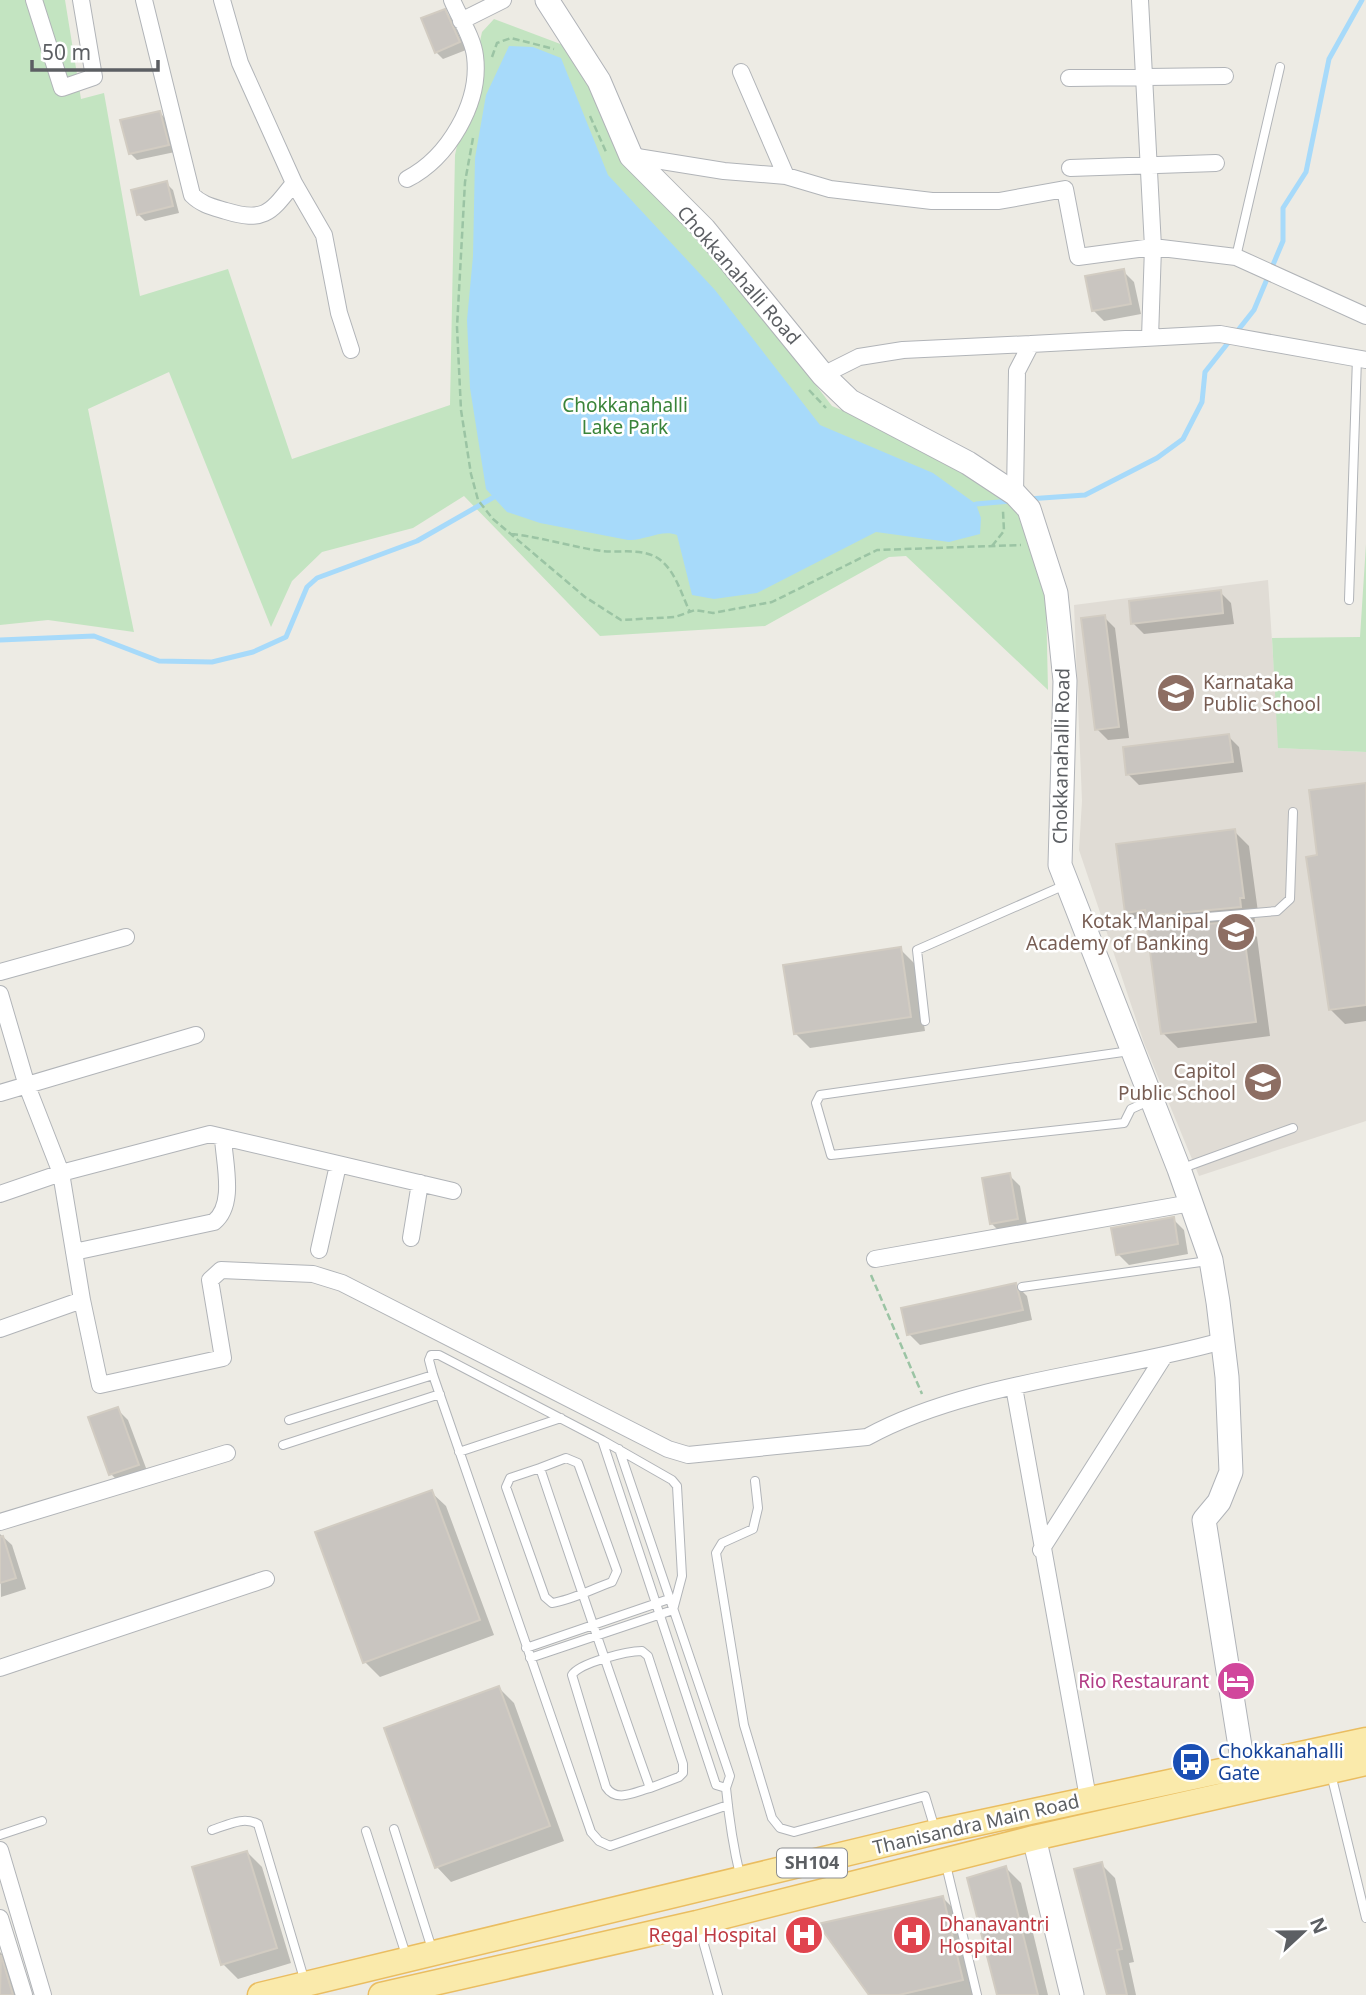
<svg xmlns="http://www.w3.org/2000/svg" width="1366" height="1995" viewBox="0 0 1366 1995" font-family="'Noto Sans',sans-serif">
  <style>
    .education { fill: #e0dcd5 }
    .green { fill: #c3e4c1 }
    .water { fill: #a7dafa }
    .shadow { fill: #0003 }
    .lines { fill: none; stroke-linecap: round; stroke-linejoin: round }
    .stream { stroke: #a7dafa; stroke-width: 5 }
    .building { fill: #c9c5c0; stroke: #d2ccc2; stroke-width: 2 }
    .lane-casing { stroke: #b1b4b8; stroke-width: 10 }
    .street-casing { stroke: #b1b4b8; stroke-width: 18 }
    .secondary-casing { stroke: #b0b3b8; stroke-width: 25 }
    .primary-casing { stroke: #eabd60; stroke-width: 27 }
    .path { stroke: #9bc4a4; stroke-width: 2.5; stroke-dasharray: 7 3.5; stroke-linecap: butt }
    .lane { stroke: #fff; stroke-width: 8 }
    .street { stroke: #fff; stroke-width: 16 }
    .secondary { stroke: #fff; stroke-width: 23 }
    .primary { stroke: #faeaab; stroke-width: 24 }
    .labels { text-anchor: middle; stroke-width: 5; stroke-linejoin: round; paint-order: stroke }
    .shield { fill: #fff; stroke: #8d8f92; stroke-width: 2 }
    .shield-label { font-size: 18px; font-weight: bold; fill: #5c5f63 }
    .street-label { font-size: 19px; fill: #5c5f63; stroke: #fff }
    .park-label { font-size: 19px; fill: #3a843a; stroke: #fff }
    .education-label { font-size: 19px; fill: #785e54; stroke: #fff; text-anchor: end }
    .hotel-label { font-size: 19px; fill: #b23c85; stroke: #fff; text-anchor: end }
    .transit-label { font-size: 19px; fill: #164399; stroke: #fff; text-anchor: start }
    .health-label { font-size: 19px; fill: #be3a42; stroke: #fff; text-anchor: start }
  </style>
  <rect width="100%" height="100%" fill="#edebe4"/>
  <!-- education -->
  <path class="education" d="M1268 580 1279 748 1366 752V1121L1199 1176 1144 1043 1079 850 1082 801 1074 605Z"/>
  <!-- green -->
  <path class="green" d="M0 0H65L81 99 104 93 140 296 228 269 292 459 450 405 455 155 482 32 494 19 579 51 618 155 703 239 832 406 925 446 1001 492 1028 528 1046 600 1048 690 906 556 889 557 765 626 600 636 464 496 413 528 322 552 292 581 271 627 169 372 88 409 134 632 48 620 0 625Z
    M1366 544V752L1278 748 1272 638 1360 637Z"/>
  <!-- water -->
  <path class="water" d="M509 46 533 47 561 58 608 175 715 290 820 425 933 473 976 504 981 518 980 534 949 542 876 532 757 593 714 599 692 595 677 535C661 529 645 541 628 540L540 523 507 512 486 489 470 388 467 320 473 256 475 158 486 95Z"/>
  <!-- shadow -->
  <path class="shadow" d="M444 11 451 18 466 50 443 59 436 52Z
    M160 113 167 120 175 152 137 160 130 153Z
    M166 183 173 190 179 213 145 221 138 214Z
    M1123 271 1134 282 1141 314 1104 321 1093 310Z
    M1220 592 1231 603 1234 624 1144 634 1133 623Z
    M1104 617 1115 628 1129 738 1108 740 1097 729Z
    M1228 736 1239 747 1243 772 1139 785 1128 774Z
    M1366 785V1021L1345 1024 1330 1009Z
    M1234 831 1249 846 1258 912 1254 913 1255 922 1242 923 1257 937 1270 1036 1178 1048 1163 1033 1162 929 1157 925 1142 927 1127 912Z
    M900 949 915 964 925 1031 810 1048 795 1033Z
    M1009 1175 1020 1186 1028 1230 1002 1234 991 1223Z
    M1173 1219 1184 1230 1188 1254 1129 1265 1118 1254Z
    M1016 1285 1027 1296 1032 1320 920 1345 909 1334Z
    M117 1409 128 1420 149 1476 122 1485 111 1474Z
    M431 1492 446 1506 494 1635 380 1677 365 1662Z
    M0 1534 12 1545 26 1589 1 1597Z
    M499 1688 514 1703 564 1841 451 1882 437 1867Z
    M247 1852 262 1867 291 1963 238 1979 223 1964 194 1869Z
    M1101 1864 1115 1878 1134 1962 1129 1963 1136 1995H1108Z
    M1006 1868 1021 1883 1048 1995H999Z
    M943 1898 958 1913 975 1995H872Z
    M0 1952 13 1965 22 1995H0Z"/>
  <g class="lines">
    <!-- stream -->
    <path class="stream" d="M1028 499 1085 495 1157 458 1183 439 1202 402 1205 372 1254 310 1283 241V208L1306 172 1329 59 1362 0
      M976 504 1011 501
      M0 640 94 636 159 661 212 662 253 652 286 637 307 587 317 578 417 541 494 497"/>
  </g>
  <!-- building -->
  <path class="building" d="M445 9 460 42 435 53 421 18Z
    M160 111 169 145 129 154 120 120Z
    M167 181 173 206 137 215 131 190Z
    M1124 269 1131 304 1092 311 1085 276Z
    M1221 590 1223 613 1131 624 1129 601Z
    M1105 615 1119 727 1095 730 1081 618Z
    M1229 734 1233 762 1126 775 1123 747Z
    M1366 783V1005L1329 1010 1306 857 1317 855 1309 790Z
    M1235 829 1244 898H1240L1241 907 1146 916 1145 910 1125 913 1116 844Z
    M1242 921 1256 1022 1161 1034 1147 929Z
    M901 947 911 1017 794 1034 783 965Z
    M1010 1173 1018 1219 990 1224 982 1178Z
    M1174 1217 1178 1244 1116 1255 1111 1228Z
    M1016 1283 1023 1310 907 1335 901 1308Z
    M118 1407 139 1465 109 1475 88 1417Z
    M432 1490 480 1620 363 1663 315 1532Z
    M3 1536 16 1578 0 1583V1537Z
    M499 1686 550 1826 435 1868 384 1728Z
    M247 1851 277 1948 221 1965 192 1867Z
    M1102 1862 1122 1949 1117 1950 1127 1995H1107L1074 1869Z
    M1006 1866 1038 1995H997L967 1878Z
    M943 1896 963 1980 899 1995H869L818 1924Z
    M1 1955 13 1995H0Z"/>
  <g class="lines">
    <defs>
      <path id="lane" d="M1236 257 1280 67
        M1349 600 1357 358
        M1089 927 1277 911 1290 899 1293 812
        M925 1021 917 950 1065 885
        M1130 1051 820 1095 816 1103 831 1155 1124 1123 1131 1109 1151 1100
        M1180 1169 1293 1128
        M1022 1287 1208 1261
        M289 1420 433 1375
        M283 1445 440 1394
        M619 1449 730 1776 726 1788
        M459 1452 561 1418
        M540 1468 566 1458 578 1463 617 1571 612 1582C592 1589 572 1600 552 1603L545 1597 506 1487 510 1478 540 1468C576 1575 612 1682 650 1788 635 1792 616 1803 606 1787L572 1675C579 1663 627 1651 642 1651L648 1656 683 1764V1773L679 1777 650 1788
        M755 1481 758 1508 753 1529 722 1543 716 1553 744 1725 772 1818 780 1828 794 1832 925 1796 935 1829
        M526 1648 669 1599
        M530 1658 673 1610 682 1576 677 1486 672 1480 602 1440
        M1331 1774 1366 1918
        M728 1805 610 1846 599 1841 591 1832 433 1375 429 1360 431 1355H439L602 1440 716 1785 726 1788C729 1818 733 1846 740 1875
        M394 1829 432 1949
        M212 1830C228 1825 243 1816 258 1824L305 1982
        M366 1831 406 1955
        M0 1835 42 1821
        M946 1865 977 1995
        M699 1927 718 1995"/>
      <path id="street" d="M34 0 62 88 94 77 81 0
        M144 0 192 195C202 205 213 207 226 211 265 223 271 212 294 183
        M222 0 240 63 294 183 324 235 339 313 351 350
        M1140 0 1153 247 1150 338
        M461 21 503 0
        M741 72 786 176
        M1069 78 1225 76
        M631 156 724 171 786 176 830 189 932 201H999L1065 189 1078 257 1153 247 1236 257 1366 316
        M1070 168 1216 163
        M407 179C448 158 481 103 475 56 473 38 459 17 452 0
        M823 375 859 357 903 350 1031 344
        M1015 494 1017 371 1031 344 1220 334 1366 360
        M0 972 126 937
        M0 994 27 1086 61 1173 82 1300
        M0 1093 196 1035
        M0 1194 61 1173 210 1134 453 1191
        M411 1238 420 1183
        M319 1250 338 1165
        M74 1252 214 1222C236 1204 224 1163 223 1137
        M875 1259 1191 1203
        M0 1329 82 1300 100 1385 223 1358 210 1280 221 1270 313 1274 342 1283 668 1449 688 1455 867 1437C967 1382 1110 1373 1222 1341
        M1014 1387 1088 1798
        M0 1522 227 1453
        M1041 1550 1163 1358
        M0 1668 266 1579
        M0 1850 43 1995
        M0 1918 24 1995"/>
      <path id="secondary" d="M547 0 599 81 631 156 704 229 823 375 850 401 968 463 1015 494 1029 509 1056 593 1065 681 1060 865 1179 1169 1211 1260 1218 1302 1227 1377 1231 1472 1219 1502 1204 1520 1246 1784
        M1034 1838 1072 1995"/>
      <path id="primary" d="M260 1995 936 1832 1366 1740
        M381 1995 697 1923 1034 1838 1366 1763"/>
    </defs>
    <!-- lane casing -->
    <use href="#lane" class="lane-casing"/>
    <!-- street casing -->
    <use href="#street" class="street-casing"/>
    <!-- secondary casing -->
    <use href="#secondary" class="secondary-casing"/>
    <!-- primary casing -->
    <use href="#primary" class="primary-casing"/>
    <!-- path -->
    <path class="path" d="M492 57 497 43 511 38 554 49
      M590 116 607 154
      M473 138 465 182 457 327 461 410 471 474 478 500 493 519 585 597 621 620 675 617 695 610 713 613 772 602 877 550 1021 545
      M809 390 826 408
      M511 534C542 537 571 547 602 551 619 553 639 548 656 557 675 568 681 594 690 612
      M992 546 1004 531 1003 511
      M871 1275 922 1394"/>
    <!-- lane -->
    <use href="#lane" class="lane"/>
    <!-- street -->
    <use href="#street" class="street"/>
    <!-- secondary -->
    <use href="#secondary" class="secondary"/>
    <!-- primary -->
    <use href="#primary" class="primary"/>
  </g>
  <!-- icons -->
  <defs>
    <symbol id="school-disc" viewBox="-11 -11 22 22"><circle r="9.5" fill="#8d6e63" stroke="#fff"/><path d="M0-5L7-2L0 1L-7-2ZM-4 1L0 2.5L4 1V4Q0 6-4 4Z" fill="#fff"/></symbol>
    <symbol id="university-disc" viewBox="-11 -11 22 22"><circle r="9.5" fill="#8d6e63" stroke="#fff"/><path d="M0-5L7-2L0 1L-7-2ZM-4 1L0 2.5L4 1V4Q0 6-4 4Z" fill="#fff"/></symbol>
    <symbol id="hotel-disc" viewBox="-11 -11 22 22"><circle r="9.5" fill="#d1479c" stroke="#fff"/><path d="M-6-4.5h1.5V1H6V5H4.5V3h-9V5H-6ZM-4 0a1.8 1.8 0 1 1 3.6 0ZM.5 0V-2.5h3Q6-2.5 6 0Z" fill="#fff"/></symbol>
    <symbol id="bus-disc" viewBox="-11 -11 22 22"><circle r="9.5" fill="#1a4fb4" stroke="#fff"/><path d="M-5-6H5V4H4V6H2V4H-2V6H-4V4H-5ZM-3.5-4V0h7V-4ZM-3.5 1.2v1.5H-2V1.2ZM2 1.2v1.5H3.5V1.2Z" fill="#fff"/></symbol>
    <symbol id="hospital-disc" viewBox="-11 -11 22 22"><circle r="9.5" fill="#e0444e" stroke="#fff"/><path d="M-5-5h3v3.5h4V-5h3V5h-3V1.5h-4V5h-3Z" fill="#fff"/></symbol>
  </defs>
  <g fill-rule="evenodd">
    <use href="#school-disc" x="1154" y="671" width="44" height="44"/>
    <use href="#university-disc" x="1214" y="910" width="44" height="44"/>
    <use href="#school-disc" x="1241" y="1060" width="44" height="44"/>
    <use href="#hotel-disc" x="1214" y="1659" width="44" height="44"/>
    <use href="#bus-disc" x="1169" y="1740" width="44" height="44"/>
    <use href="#hospital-disc" x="782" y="1913" width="44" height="44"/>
    <use href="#hospital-disc" x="890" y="1913" width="44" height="44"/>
  </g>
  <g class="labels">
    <!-- shield labels -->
    <rect class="shield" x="777" y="1848.5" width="70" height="29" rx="5"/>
    <g class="shield-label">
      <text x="812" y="1869">SH104</text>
    </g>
    <!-- street labels -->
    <g class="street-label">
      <text transform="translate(739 275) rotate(49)" y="7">Chokkanahalli Road</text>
      <text transform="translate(1061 756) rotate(-89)" y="7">Chokkanahalli Road</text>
      <text transform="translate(976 1824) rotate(-13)" y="7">Thanisandra Main Road</text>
    </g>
    <!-- park labels -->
    <g class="park-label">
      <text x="625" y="412">Chokkanahalli<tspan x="625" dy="22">Lake Park</tspan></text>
    </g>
    <!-- education labels -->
    <g class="education-label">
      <text x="1203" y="689" text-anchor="start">Karnataka<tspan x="1203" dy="22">Public School</tspan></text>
      <text x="1209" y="928">Kotak Manipal<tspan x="1209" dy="22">Academy of Banking</tspan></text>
      <text x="1236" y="1078">Capitol<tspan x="1236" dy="22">Public School</tspan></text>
    </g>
    <!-- hotel labels -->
    <g class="hotel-label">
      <text x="1209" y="1688">Rio Restaurant</text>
    </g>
    <!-- transit labels -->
    <g class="transit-label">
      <text x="1218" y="1758">Chokkanahalli<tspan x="1218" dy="22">Gate</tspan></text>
    </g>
    <!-- health labels -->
    <g class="health-label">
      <text x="939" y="1931">Dhanavantri<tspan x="939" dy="22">Hospital</tspan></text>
      <text x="777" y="1942" text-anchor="end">Regal Hospital</text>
    </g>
  </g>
  <!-- north arrow -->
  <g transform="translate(1303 1932) rotate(68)" stroke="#ffffff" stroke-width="5" paint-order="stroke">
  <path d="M0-5L12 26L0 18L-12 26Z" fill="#5c5f63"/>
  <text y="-10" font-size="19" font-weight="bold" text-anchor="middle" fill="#5c5f63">N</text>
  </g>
  <!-- scale -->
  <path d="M32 60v10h126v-10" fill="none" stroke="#5c5f63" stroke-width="3.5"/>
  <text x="42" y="60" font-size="21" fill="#5c5f63" stroke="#ffffff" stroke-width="5" paint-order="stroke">50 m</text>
</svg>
